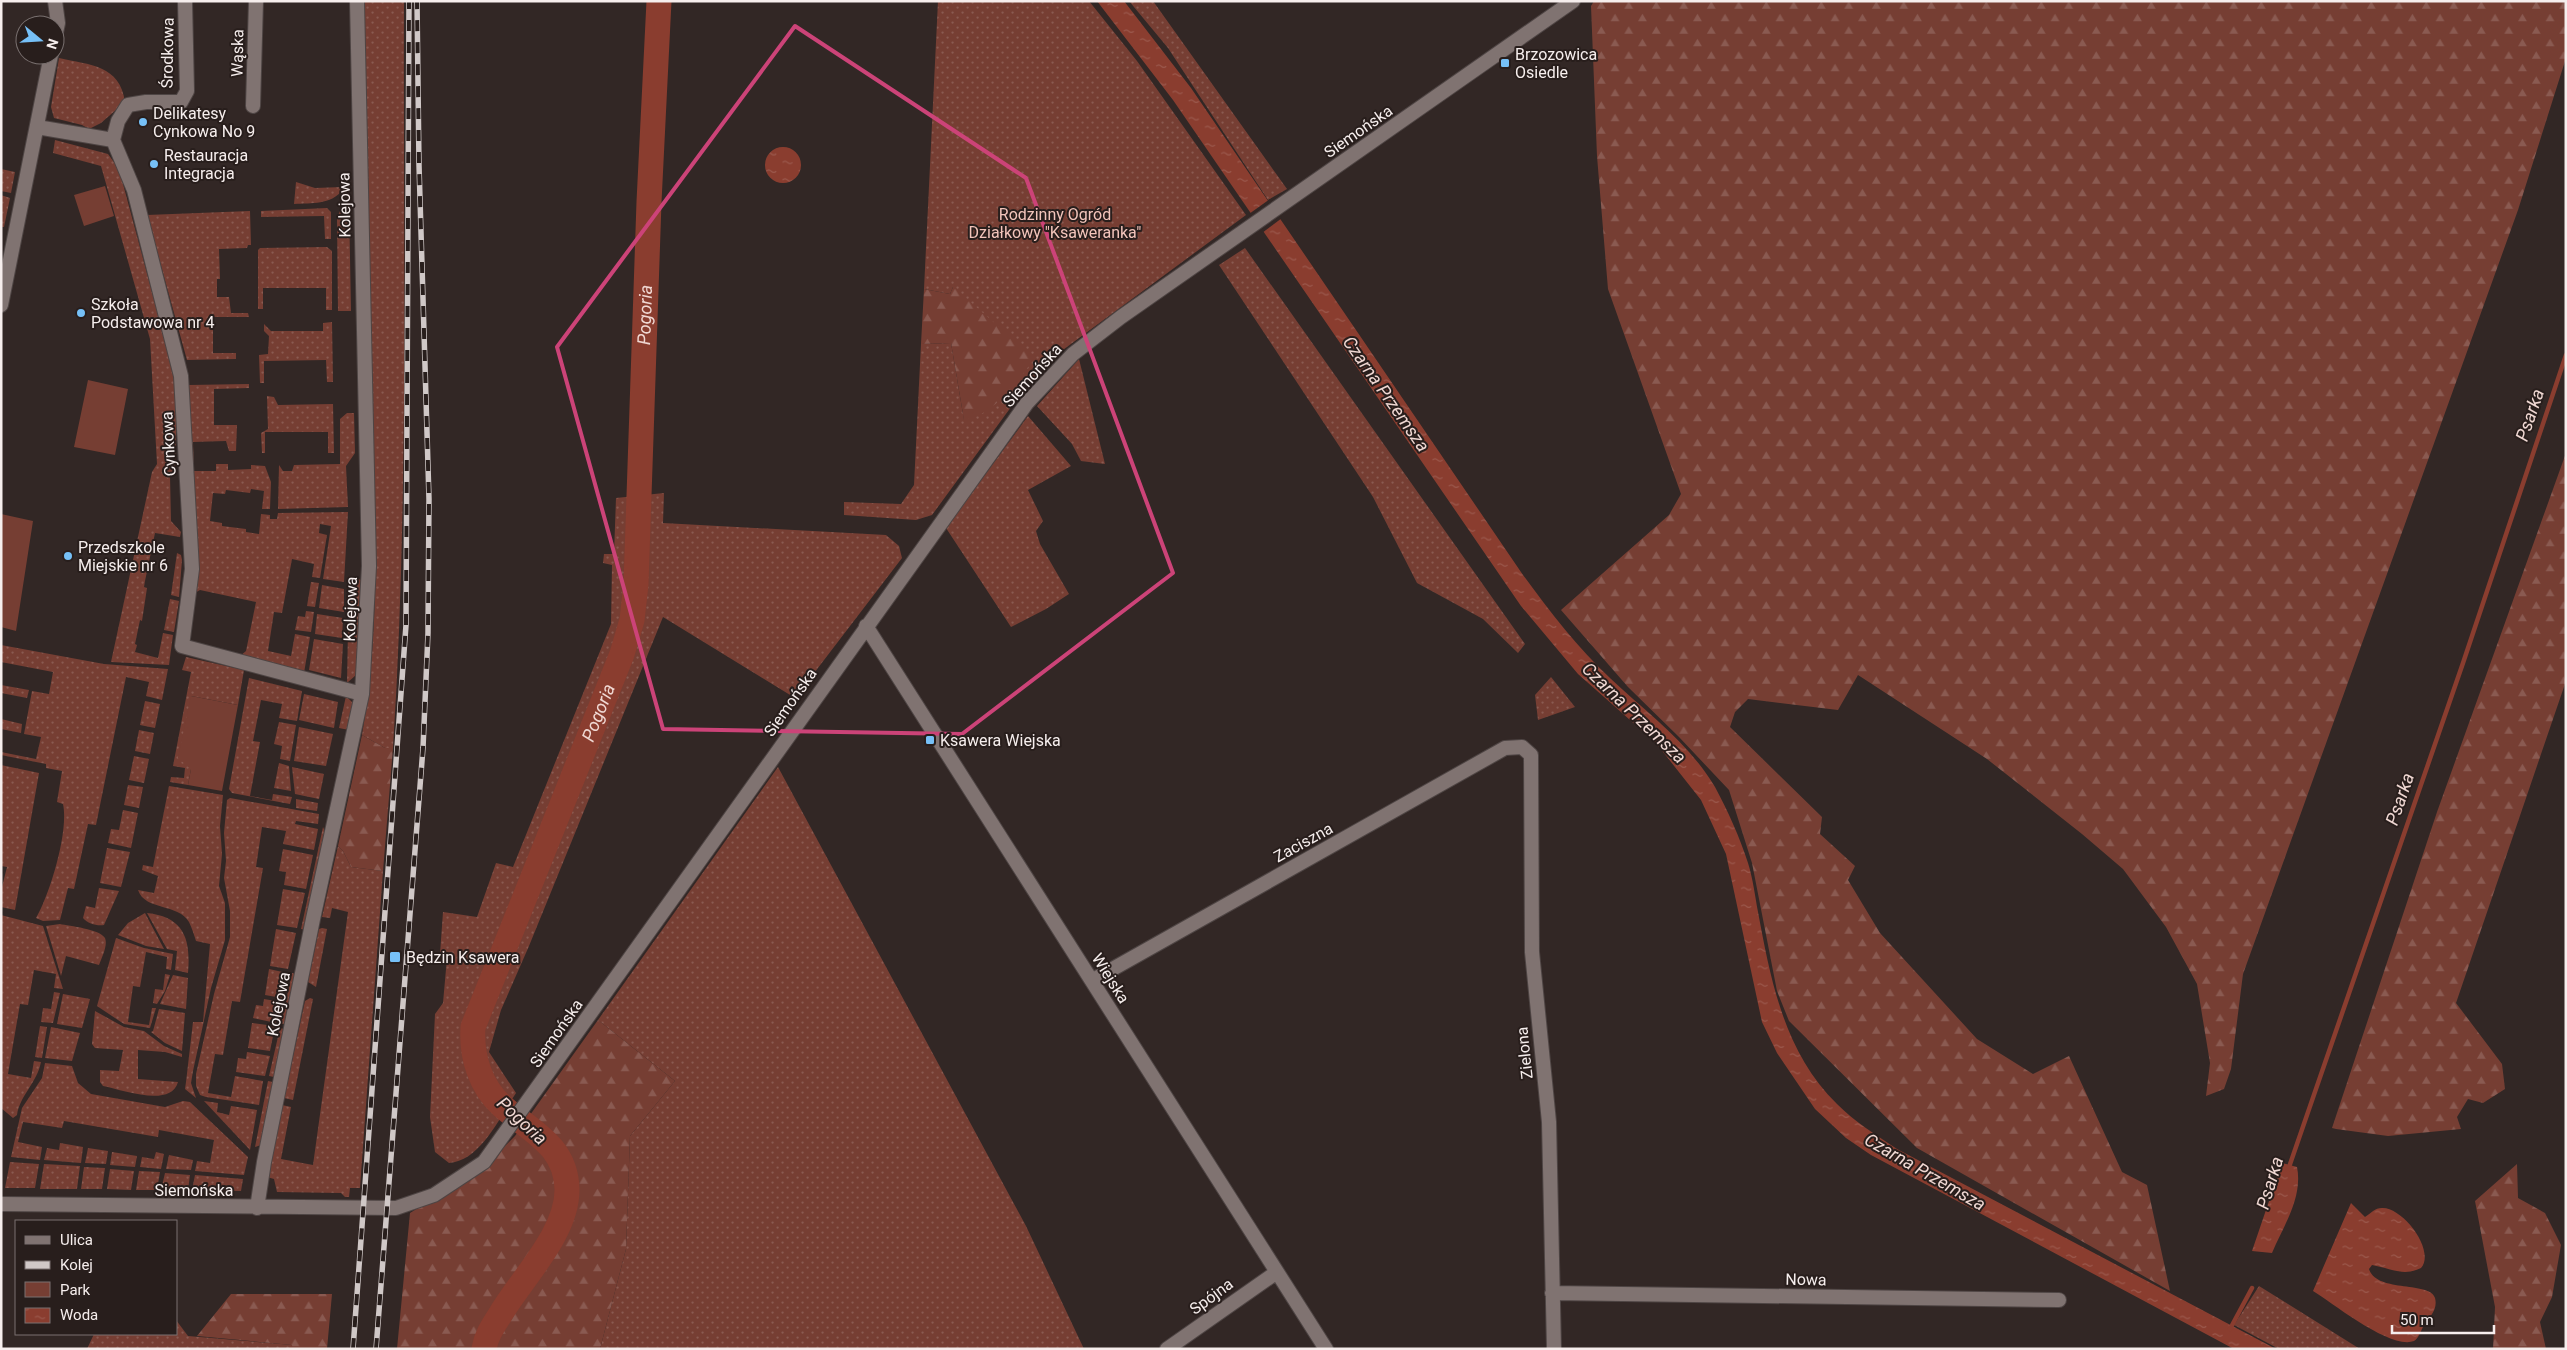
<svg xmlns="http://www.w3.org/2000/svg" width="2567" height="1350" viewBox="0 0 2567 1350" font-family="Roboto,sans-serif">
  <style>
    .grass { fill: url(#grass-dots) }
    .forest { fill: url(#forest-firs) }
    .park { fill: #763e33 }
    .water { fill: url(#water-ripples) }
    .pier { fill: #322725 }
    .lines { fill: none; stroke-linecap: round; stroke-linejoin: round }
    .stream { stroke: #8a3d2f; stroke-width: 4.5 }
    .river { stroke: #8a3d2f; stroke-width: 25 }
    .street-casing { stroke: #4e4544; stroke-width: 16 }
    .street { stroke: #807371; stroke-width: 14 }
    .rail-casing { stroke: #d0c8c7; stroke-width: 5.5 }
    .rail { stroke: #281e1c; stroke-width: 4; stroke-dasharray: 11; stroke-linecap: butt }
    .marked { fill: none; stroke: #cc4378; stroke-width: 4; stroke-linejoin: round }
    .poi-dot { fill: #76c0f7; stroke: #281e1c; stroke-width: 2 }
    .labels { text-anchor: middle; stroke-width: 4; stroke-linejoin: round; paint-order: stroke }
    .street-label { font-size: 16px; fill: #f6eeed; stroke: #281e1c }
    .poi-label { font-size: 16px; fill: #f6eeed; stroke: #281e1c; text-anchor: start }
    .park-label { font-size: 16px; fill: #f3c5bb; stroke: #281e1c }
    .water-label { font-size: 18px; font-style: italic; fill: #f0d8d3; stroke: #281e1c }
  </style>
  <defs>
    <pattern id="grass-dots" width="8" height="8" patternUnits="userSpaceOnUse" patternTransform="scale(1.25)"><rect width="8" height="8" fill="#763e33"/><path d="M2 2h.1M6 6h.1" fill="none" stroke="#8a5a51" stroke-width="1.8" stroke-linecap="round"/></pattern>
    <pattern id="forest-firs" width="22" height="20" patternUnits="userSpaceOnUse" patternTransform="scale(1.25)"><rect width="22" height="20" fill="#763e33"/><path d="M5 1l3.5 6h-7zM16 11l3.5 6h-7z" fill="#8a5a51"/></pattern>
    <pattern id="water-ripples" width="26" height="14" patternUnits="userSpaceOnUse" patternTransform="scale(1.25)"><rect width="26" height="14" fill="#8a3d2f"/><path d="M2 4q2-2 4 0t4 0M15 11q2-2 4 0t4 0" fill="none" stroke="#9b594d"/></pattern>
  </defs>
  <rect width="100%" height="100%" fill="#322725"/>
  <!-- grass -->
  <path class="grass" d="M363 1H404C403 250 409 500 393 748H385L362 735C381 627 375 516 372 406 369 271 366 136 363 1Z
    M938 1H1089L1137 61 1246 215 1056 355 1025 388 932 515 916 520 844 515V502L901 504 914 485 921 344 951 343 964 420 953 287 950 294 924 289Z
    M1129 1H1153L1287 189 1268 200 1168 48Z
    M59 58C90 65 120 65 125 102L101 123 89 129 82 125 54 118 51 107Z
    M55 140 108 154 119 169 174 374 177 406 175 469 170 476 171 521 181 532 180 537 155 533 145 581 144 587 147 588 142 621 140 620 135 644 137 645 135 652 158 658 163 633 173 635 169 665 111 662 152 472 157 464 150 339 101 166 53 153Z
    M1 169 15 172 11 193 1 191Z
    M296 182 315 188 343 187V190C330 205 312 203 294 204Z
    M1 195 10 198 4 227H1Z
    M349 204 351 311H338L337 218 342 206Z
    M327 208 331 212V239H325L324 216 261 217V211Z
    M250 211 251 245H248L247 248 219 249 220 279H217V297H229L231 313H248L249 317H213V353H236V359L187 360 147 215Z
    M327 247 332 251V310H326V288H263V309H258V250L260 248Z
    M1245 248 1525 644 1518 653 1483 619 1417 583 1373 497 1219 265Z
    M332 322 333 382H327L326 360 264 361V383H260L259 355 268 354 269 336 264 331V324L271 331H323V323Z
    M1079 359 1105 464 1081 461 1072 444 1037 406Z
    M249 384V388L214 389V425H237L236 451H229L226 441 193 442 194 471H216V464H228V470L251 469V465L265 466 271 482 270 509H262L264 491 251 489 250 493 226 490 225 494 213 493 210 521 222 523V526L246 529V532L259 534 261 514 270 515V519H277L278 513 348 512 344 582 323 579 331 526 320 524 319 533 327 535 320 578 312 577 314 564 292 559 282 613 274 612 268 651 291 656 295 634 310 637 304 673 239 657 246 651 256 602 200 590 193 594 189 385Z
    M267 396 274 397 278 405 333 404 334 453H328V432H265V453H262L261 433 268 429Z
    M347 413H354L355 453 346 466 348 507 278 509 279 465 283 471H292L294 465 340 464V419Z
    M1028 416 1071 466 1028 490 1043 521 1036 531 1040 544 1069 594 1046 609 1011 627 946 528Z
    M664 493 663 523 886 535 899 546 902 558 795 698 663 617 529 946 501 1010 489 1052 516 1093C500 1116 481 1161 449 1163L435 1152 430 1117 435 1014 443 1003 447 958 440 954 443 912 477 917 496 863 513 867 611 624 612 565 603 563 604 554H614L616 498Z
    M177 553 181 555 182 560 179 597 171 595Z
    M349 576 361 580 359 668 356 675 347 683Z
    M311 582 319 583 315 607 307 606Z
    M322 585 344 589V612L319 608Z
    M170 599 179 601 174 632 164 630Z
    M306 611 314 612 311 632 295 630 298 616 305 617Z
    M317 614 343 618 342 638 315 634Z
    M314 639 343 644 341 678 309 670Z
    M1 645 104 664 168 669 162 700 146 696 149 682 126 677 96 825 88 824 74 889 68 888 60 920 43 921 36 918C50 894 69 831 63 804L57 802 62 771 46 768V764L1 755V752L36 759 41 737 24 734 32 691 49 694 53 672 1 662Z
    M186 657 244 670 238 705 191 696V769L188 785 170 782 171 777 184 778 185 768 173 766 191 672 182 670Z
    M1551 677 1575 707 1538 720 1535 695Z
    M249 678 302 691 297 721 279 718 282 704 261 700 253 741 260 742 250 796 272 800 273 794 292 797 290 804 232 793 229 789Z
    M1 685 29 690 27 698 1 693Z
    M304 694 338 702 334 728 299 720Z
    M346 696 353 703 349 730 339 728Z
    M145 701 160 704 155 728 140 725Z
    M1 719 22 724 21 733 1 729Z
    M279 722 296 725 290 761 280 759 282 746 274 744Z
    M299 727 333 734 326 766 294 761Z
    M139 730 154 733 150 754 135 751Z
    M134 756 149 759 144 783 129 780Z
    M279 763 289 766 291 791 274 788Z
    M1 765 39 773 15 910 1 907V891L7 867 1 866Z
    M292 767 324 774 319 799 295 794Z
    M778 767 1026 1226 1084 1349H600L626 1249 630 1136 675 1081 598 1020Z
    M128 785 143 787 139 808 124 805Z
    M169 786 223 795 220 826 222 854 219 886 225 903V940L211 988 193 1071 191 1083 196 1098 185 1089 186 1082 193 1022H203L210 944 196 941C194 935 192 928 189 922 178 903 145 911 138 890L154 893 158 876 142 870 143 865 153 867Z
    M230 798 319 814 318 824 296 821 295 824 318 829 314 850 283 844 286 831 262 827 256 867 263 868 240 1002 232 1001 223 1055 215 1054 208 1093 231 1097 235 1076 263 1081 259 1105 206 1097 200 1095 196 1086V1074L214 994 230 937V911L224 878 226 861 224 833 227 800Z
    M296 799 318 803 317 811 296 808Z
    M123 810 138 813 131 848 108 843 111 829 119 830Z
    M323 827 326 834 306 930 301 929Z
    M338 846 343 851 351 867 383 871 360 1188H350L349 1197H345L341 1193 277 1192 274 1179 267 1177 282 1105 291 1107 281 1159 313 1165 348 912 332 908 330 918 322 917Z
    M107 848 130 852 121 887 100 883Z
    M283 849 313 855 306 889 284 885 286 872 279 871Z
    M99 888 119 891 104 925C97 926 88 924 83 918L86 906 95 908Z
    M283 889 305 893 297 928 277 925Z
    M145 913 164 949 146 946 118 935 128 923Z
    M147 913C184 917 191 939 188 973L175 970 177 951 167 949Z
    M1 915 43 926 63 989 54 988 56 974 34 970 28 1005 20 1004 8 1074 31 1078 34 1061 41 1062C37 1083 20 1095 17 1115L13 1118 1 1108Z
    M60 924C69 926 100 929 105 938 108 945 102 957 99 965L66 956 61 976 46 926Z
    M322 928 327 929 316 987 308 982 319 929Z
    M276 929 296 933 288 969 270 966Z
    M116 938 144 948 173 954 171 970 166 969 167 957 146 952 140 987 133 986 128 1022 149 1025 152 1008H156L150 1028 124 1024 97 1006Z
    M269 969 287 973 282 998 265 995Z
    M292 973 296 974 285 1024H281Z
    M165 974 170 975 165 991 157 1004 153 1003 155 989 163 990Z
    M173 975 188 978 186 1009 160 1004Z
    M54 992 60 993 53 1023 41 1022 43 1008 51 1009Z
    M63 994 90 999 82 1028 57 1024Z
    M310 998 313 999 293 1100 284 1098 305 1001Z
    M264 999 281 1002 276 1023 253 1018 256 1005 263 1006Z
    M159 1009 185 1013 182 1051 165 1043 151 1032 153 1031Z
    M95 1011 124 1027 144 1031 164 1046 182 1054V1057L165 1052 138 1050V1079L178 1082C171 1108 123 1090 103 1086L100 1082V1070L119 1071 123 1050 95 1048 92 1044Z
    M252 1023 275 1026 270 1051 248 1048Z
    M40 1026 47 1027 42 1058 35 1057Z
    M51 1027 80 1033 72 1061 45 1058Z
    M280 1028 284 1029 274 1077 269 1076Z
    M247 1052 270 1056 265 1076 236 1072 238 1058 246 1059Z
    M45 1063 72 1066 78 1083 91 1094 165 1107 183 1101 190 1102 248 1157 244 1175 195 1171 197 1161 210 1163 214 1140 159 1130 158 1137 64 1121 62 1128 23 1122 18 1142 42 1147 40 1160 11 1157 22 1108 42 1078Z
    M268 1081 273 1082 261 1145 255 1147Z
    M204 1101 218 1103 217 1112 229 1115 231 1106 257 1110 250 1150Z
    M60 1143 83 1147 81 1163 44 1160 47 1148 59 1150Z
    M88 1148 108 1151 106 1164 85 1163Z
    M112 1152 137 1156 135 1167 110 1165Z
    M156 1152 164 1154 161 1169 140 1167 142 1157 154 1159Z
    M169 1155 193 1160 191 1170 166 1169Z
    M10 1162 39 1164 35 1188H5Z
    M44 1164 80 1166 77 1189H40Z
    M84 1167 105 1168 102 1189H81Z
    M110 1169 134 1171 131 1190 107 1189Z
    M139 1171 160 1172 157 1190H136Z
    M165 1173 190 1175 188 1190H161Z
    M195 1175 243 1179 241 1191 192 1190Z
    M2259 1286 2360 1349H2279L2234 1325Z
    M176 1320 188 1336 293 1345V1349H87L94 1334H176Z"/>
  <!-- forest -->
  <path class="forest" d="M1594 1H2566V58L2518 210 2243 974 2231 1069 2224 1089 2206 1096 2210 1063 2197 984 2166 927 2123 869 2082 834 1987 759 1858 675 1838 710 1748 699 1735 712 1730 727 1822 817 1820 834 1855 866 1848 880 1880 933 1977 1039 2033 1074 2069 1056 2122 1172 2147 1185 2170 1291 1917 1148 1789 1021 1777 991 1752 863 1729 790 1679 737 1628 687 1561 610 1669 515 1681 494 1608 289 1597 156 1591 6Z
    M953 287 1035 358C1017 381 995 415 964 420L951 343 921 344 924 289 950 294Z
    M2566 453V681L2456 1003 2502 1064 2505 1089 2483 1103 2468 1099 2457 1117 2461 1129 2388 1136 2336 1129 2332 1128 2437 812Z
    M362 735 385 748H393L383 871 351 867 343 851 338 846Z
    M598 1020 675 1081 630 1136 626 1249 600 1349H397L410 1213 486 1165 515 1136Z
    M2517 1164 2518 1198 2545 1213 2561 1245 2552 1297 2540 1322 2546 1349H2493L2495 1307 2475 1201Z
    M231 1294H332L327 1349H293L292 1345 197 1336Z"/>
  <!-- park -->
  <path class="park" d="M105 186 114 216 84 226 74 195Z
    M88 380 128 389 115 455 74 447Z
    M1 514 33 521 16 631 1 627Z
    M191 696 238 705 222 791 188 785 191 769 178 758Z"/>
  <!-- water -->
  <path class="water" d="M1097 1H1124L1191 88 1523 575C1550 612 1577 647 1611 679 1647 713 1689 743 1715 787 1728 811 1740 838 1748 863 1753 879 1755 896 1758 912 1771 981 1784 1052 1837 1104 1855 1122 1876 1135 1897 1149L2276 1349H2234L1871 1155 1846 1138 1815 1109 1777 1053 1762 1022 1726 854 1701 800 1656 743 1578 674 1521 606 1173 100Z
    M765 165a18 18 0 1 1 36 0a18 18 0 1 1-36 0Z
    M2282 1163 2297 1167C2303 1197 2284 1225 2272 1253L2252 1251Z
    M2351 1203 2365 1217C2371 1213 2375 1208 2382 1208 2403 1207 2436 1251 2421 1268 2403 1277 2390 1268 2372 1265L2369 1269C2376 1293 2431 1281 2435 1298 2438 1309 2430 1317 2424 1325 2421 1330 2419 1338 2414 1341 2391 1350 2334 1304 2313 1291Z"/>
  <!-- pier -->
  <path class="pier" d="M1270 199 1282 218 1262 233 1249 214Z"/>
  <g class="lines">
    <!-- stream -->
    <path class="stream" d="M2288 1170 2463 663 2566 355
      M2230 1329 2252 1288"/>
    <!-- river -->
    <path class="river" id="s1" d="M484 1349C486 1336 493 1326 500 1315 521 1279 568 1233 567 1189 566 1145 530 1131 502 1106 480 1086 471 1056 473 1027L622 654 632 620 636 584 649 202 659 1"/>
    <defs>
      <path id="street" d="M55 37 58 23 55 1
        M253 106 256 1
        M37 127 113 140 134 190 181 376 192 569 182 646 362 694
        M113 140 118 121 128 105 146 102H181L187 91 185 1
        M1 305 51 55
        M866 626 1326 1349
        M1093 980 1505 748 1522 747 1531 755 1532 952 1549 1122 1554 1349
        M1 1204 396 1208 434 1195 484 1162 1027 403 1073 354 1121 317 1573 1
        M257 1208 264 1162 313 919 362 694 369 566 357 1
        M1552 1293 2059 1300
        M1167 1349 1277 1272"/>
    </defs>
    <!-- street casing -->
    <use href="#street" class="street-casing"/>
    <!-- street -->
    <use href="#street" class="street"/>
    <defs>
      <path id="rail" d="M353 1349 406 625 409 1
        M376 1349 423 748 428 633 429 499 419 165 417 1"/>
    </defs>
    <!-- rail casing -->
    <use href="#rail" class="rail-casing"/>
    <!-- rail -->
    <use href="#rail" class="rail"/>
  </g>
  <!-- marked area -->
  <path class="marked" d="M795 26 1026 178 1173 573 962 734 663 729 557 347Z"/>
  <!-- markers -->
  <g class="poi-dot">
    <rect x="1500" y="58" width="10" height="10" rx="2.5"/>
    <circle cx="143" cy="122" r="5"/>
    <circle cx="154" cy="164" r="5"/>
    <circle cx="81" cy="313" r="5"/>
    <circle cx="68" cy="556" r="5"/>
    <rect x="925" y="735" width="10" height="10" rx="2.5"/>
    <rect x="389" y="951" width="12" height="12" rx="2.5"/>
  </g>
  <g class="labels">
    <!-- street labels -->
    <g class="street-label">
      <text transform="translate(167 53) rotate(-89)" y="6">Środkowa</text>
      <text transform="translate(237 53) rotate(-89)" y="6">Wąska</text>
      <text transform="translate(1358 131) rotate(-35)" y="6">Siemońska</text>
      <text transform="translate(344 205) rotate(-91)" y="6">Kolejowa</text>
      <text transform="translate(1032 375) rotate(-48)" y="6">Siemońska</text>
      <text transform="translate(168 444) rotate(-93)" y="6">Cynkowa</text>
      <text transform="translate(350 609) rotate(-88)" y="6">Kolejowa</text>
      <text transform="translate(790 702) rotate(-55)" y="6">Siemońska</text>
      <text transform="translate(1303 842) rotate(-29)" y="6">Zaciszna</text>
      <text transform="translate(1111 978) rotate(58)" y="6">Wiejska</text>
      <text transform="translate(278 1004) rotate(-79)" y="6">Kolejowa</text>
      <text transform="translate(556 1033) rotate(-55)" y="6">Siemońska</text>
      <text transform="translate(1524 1053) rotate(-96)" y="6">Zielona</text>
      <text x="194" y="1196">Siemońska</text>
      <text transform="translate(1806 1279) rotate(1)" y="6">Nowa</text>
      <text transform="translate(1211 1296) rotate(-36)" y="6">Spójna</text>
    </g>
    <!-- poi labels -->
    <g class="poi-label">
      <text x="1515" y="60">Brzozowica<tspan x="1515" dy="18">Osiedle</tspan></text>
      <text x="153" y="119">Delikatesy<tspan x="153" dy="18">Cynkowa No 9</tspan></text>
      <text x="164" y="161">Restauracja<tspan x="164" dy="18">Integracja</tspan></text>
      <text x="91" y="310">Szkoła<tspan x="91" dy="18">Podstawowa nr 4</tspan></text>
      <text x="78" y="553">Przedszkole<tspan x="78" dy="18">Miejskie nr 6</tspan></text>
      <text x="940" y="746">Ksawera Wiejska</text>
      <text x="406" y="963">Będzin Ksawera</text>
    </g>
    <!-- park labels -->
    <g class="park-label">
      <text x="1055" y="220">Rodzinny Ogród<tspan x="1055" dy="18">Działkowy "Ksaweranka"</tspan></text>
    </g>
    <!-- water labels -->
    <g class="water-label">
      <text dy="6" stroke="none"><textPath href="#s1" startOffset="1122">Pogoria</textPath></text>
      <text transform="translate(1386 394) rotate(55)" y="6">Czarna Przemsza</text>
      <text transform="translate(2530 415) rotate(-71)" y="6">Psarka</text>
      <text dy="6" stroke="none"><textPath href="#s1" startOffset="718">Pogoria</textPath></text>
      <text transform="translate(1634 713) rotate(44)" y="6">Czarna Przemsza</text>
      <text transform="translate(2400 799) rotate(-71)" y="6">Psarka</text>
      <text transform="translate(522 1121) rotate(43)" y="6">Pogoria</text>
      <text transform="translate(1925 1172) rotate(30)" y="6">Czarna Przemsza</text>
      <text transform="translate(2270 1183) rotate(-73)" y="6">Psarka</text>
    </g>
  </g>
  <!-- border -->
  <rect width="2567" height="1350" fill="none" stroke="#f6eeed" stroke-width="5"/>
  <!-- legend -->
  <rect x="15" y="1220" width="162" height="115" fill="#281e1c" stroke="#7a7170"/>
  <rect x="25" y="1236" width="25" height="8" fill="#807371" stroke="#7a7170"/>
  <text x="60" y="1245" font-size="15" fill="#f6eeed">Ulica</text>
  <rect x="25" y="1261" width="25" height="8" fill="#d0c8c7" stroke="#7a7170"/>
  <text x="60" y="1270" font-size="15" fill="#f6eeed">Kolej</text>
  <rect x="25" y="1282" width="25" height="15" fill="#763e33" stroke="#7a7170"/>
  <text x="60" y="1295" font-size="15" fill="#f6eeed">Park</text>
  <rect x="25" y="1308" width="25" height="15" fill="url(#water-ripples)" stroke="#7a7170"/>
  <text x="60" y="1320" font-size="15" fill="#f6eeed">Woda</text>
  <!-- north arrow -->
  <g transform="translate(40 40) rotate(108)"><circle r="24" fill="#281e1c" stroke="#7a7170"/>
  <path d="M0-4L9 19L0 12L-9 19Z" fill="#76c0f7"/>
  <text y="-8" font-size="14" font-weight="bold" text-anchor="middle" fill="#f6eeed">N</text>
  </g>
  <!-- scale -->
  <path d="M2392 1325v8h102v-8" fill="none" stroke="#f6eeed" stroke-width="2.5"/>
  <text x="2400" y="1325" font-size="15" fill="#f6eeed" stroke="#281e1c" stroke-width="4" paint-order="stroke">50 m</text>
</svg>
